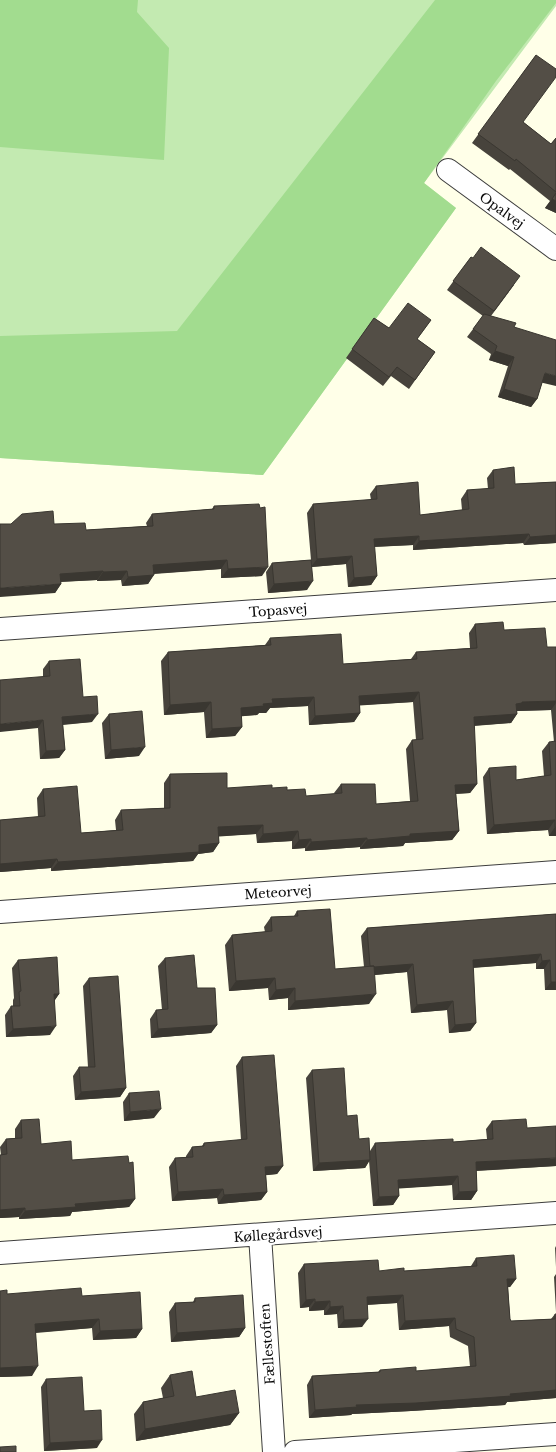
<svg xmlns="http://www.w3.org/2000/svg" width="556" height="1452" viewBox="0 0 556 1452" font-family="'Libre Baskerville',serif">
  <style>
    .green { fill: #c3eab1 }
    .forest { fill: #a2dc8f }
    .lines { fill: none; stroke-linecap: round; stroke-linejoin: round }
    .street-casing { stroke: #3d3d3d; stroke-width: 24 }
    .street { stroke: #fff; stroke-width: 22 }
    .wall { fill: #47433c }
    .shaded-wall { fill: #3a3731 }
    .building { fill: #534e46; stroke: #3a3731 }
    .labels { text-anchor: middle; stroke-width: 4; stroke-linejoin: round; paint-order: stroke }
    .street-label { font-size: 13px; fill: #0a0a0a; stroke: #fff }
  </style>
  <rect width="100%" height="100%" fill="#ffffe8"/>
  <!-- green -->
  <path class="green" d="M0 0H556V6L424 183 456 208 263 475 0 458Z"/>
  <!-- forest -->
  <path class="forest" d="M0 0H138L137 12 169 48 164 160 0 147Z
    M435 0H556V3L496 81 424 183 456 208 263 475 0 458V336L177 331Z"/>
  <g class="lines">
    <defs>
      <path id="street" d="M448 170 556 249
        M0 629 556 590
        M0 912 556 872
        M260 1235 274 1452
        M0 1253 556 1213
        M295 1452 556 1434"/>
    </defs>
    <!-- street casing -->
    <use href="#street" class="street-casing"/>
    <!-- street -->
    <use href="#street" class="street"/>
  </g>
  <!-- wall -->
  <path class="wall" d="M536 55 523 122 551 144 556 138V213L545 208 550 201 510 169 509 170 472 143Z
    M471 257 514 285 491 316 514 327 542 383 537 399 531 407 498 397 508 366 489 360 491 354 467 337 483 316 447 290Z
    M374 318 389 328 431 320 417 339 435 352 409 389 391 376 383 386 346 358Z
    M493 470 515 484 556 482V543L524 545 523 543 413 550V545L374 547 377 576 371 585 348 587 346 564 312 567 307 590 268 593 266 572 272 563 311 560 307 513 313 504 371 500 370 494 376 486 420 515 462 510 461 499 467 490 488 489 487 478Z
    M214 506 262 576 221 578V569L154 574 148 584 122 586 121 580 97 581V580L61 582V584L55 593 54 524 86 530 147 526 146 523 152 514 212 509Z
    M475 624 504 630 547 647H556V836H549L548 830 487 834 483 777 489 768 516 780 544 776 542 751 549 742H554L551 710 517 711V714L511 723 474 726 477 784 470 793 456 794 459 831 452 840 405 843 403 846 360 849V847L305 851V848L292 849V841L257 843 256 834 219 836V843L213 852 198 854 193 861 51 871V868L0 872V820L38 817 37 798 43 789 81 833 116 830 115 820 121 810 164 808V783L170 774 227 788H272L287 790 306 796 335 794 334 793 341 784 376 804 410 801 406 749 412 740H416L413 702 360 705V713L354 722 309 725 308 706 270 708 266 713H259L257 715 241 716 242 727 235 736 206 738 204 712 164 715 161 661 168 652 265 645 270 638 343 664 411 659 416 652 470 648 469 633Z
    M49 661 83 697 92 722 63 725 65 750 59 758 40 759 38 728 43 676V669Z
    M109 714 139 756 105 759 102 723Z
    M297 911 335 969 364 967 361 936 367 928 556 914V990H545L544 969H536V963L473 968 476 1023 470 1031 449 1033 447 1010 411 1013 407 972 374 975 369 1004 288 1010V998L269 1000 268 988 229 991 225 945 232 935 265 932 264 927 271 917 294 916Z
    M165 958 197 988 217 1025 211 1033 151 1038 150 1019 156 1010H162L158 966Z
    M18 960 59 994 54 1001 50 1035 6 1037 5 1015 11 1006H13V1000L14 998 12 968Z
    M89 978 126 1088 120 1097 75 1100 73 1076 79 1067H88L83 986Z
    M242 1057 283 1166 277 1174 266 1175 267 1192 261 1200 218 1204 217 1198 172 1201 169 1167 175 1158 186 1157V1156L192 1147 202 1146 204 1143 241 1140 236 1066Z
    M312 1070 347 1116 359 1139 370 1151 375 1143 453 1142 487 1139 486 1129 492 1121 527 1128 556 1166 476 1171 477 1191 471 1200H453L452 1185 399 1188V1196L393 1205 373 1206 369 1161 365 1168 313 1171 306 1078Z
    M129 1093 154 1118 124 1121 123 1102Z
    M21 1120 41 1144 72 1160 129 1163 135 1199 129 1207 72 1212 70 1216 19 1219V1217L0 1218V1155H1L0 1147 6 1139 15 1138V1129Z
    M556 1246V1267L555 1248Z
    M476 1258 516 1279 510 1287H508L510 1319 511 1321 551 1319 555 1314H556V1398L507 1402 505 1405 411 1411 352 1414 351 1415 309 1418 307 1385 312 1376 378 1372 380 1370 416 1371 470 1367 468 1346 450 1337 449 1326 399 1330 397 1303 367 1305 362 1327 338 1328 337 1314 324 1315V1310L309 1311V1307L300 1308 298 1273 304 1264 379 1271H404L471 1266Z
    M556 1274V1312L554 1277Z
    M0 1291 7 1294 82 1296 142 1329 136 1338 93 1340 92 1328 36 1333 32 1376 0 1377Z
    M195 1298 245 1328 239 1337 171 1342 169 1312 175 1303 193 1302Z
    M170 1375 196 1397 239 1413 230 1425 136 1441 134 1414 143 1402 163 1398 161 1388Z
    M46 1379 84 1411 97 1448 44 1451 41 1387Z"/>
  <!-- shaded-wall -->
  <path class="shaded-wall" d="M552 199 556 201V213L545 208Z
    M495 351 514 357 508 366 489 360Z
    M545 373 556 376V386L539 382Z
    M504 389 537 399 531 407 498 397Z
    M529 534 523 543 413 550 419 541Z
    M556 535V543L524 545 530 537Z
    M419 536 413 545 368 547 374 539Z
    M352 556 346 564 311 567 317 559Z
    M227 560 221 569 147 574 153 565Z
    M268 567 262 576 221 578 228 569Z
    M103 571 97 580 54 582 60 574Z
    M127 571 121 580 97 581 103 572Z
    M154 575 148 584 122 586 128 577Z
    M377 576 371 585 348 587 354 578Z
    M313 581 307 590 268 593 274 584Z
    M61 584 55 593 0 597V588Z
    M419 692 413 702 352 706 359 696Z
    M314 697 308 706 270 708 266 713H259L257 715 234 717 241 708 263 704 272 699Z
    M556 701V703L551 710 516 711V704L522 702Z
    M211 702 204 712 164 715 170 705Z
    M360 713 354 722 309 725 315 716Z
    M98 714 92 722 56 725 62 717Z
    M517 714 511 723 468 726 474 717Z
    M43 720 38 728 0 732V724Z
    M242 727 235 736 206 738 212 729Z
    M145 747 139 756 105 759 111 750Z
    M65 750 59 758 40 759 46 751Z
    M477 784 470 793 449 794 455 785Z
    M555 820 548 830 487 834 494 825Z
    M263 825 256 834 212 837 218 827Z
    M555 827H556V836H549Z
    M298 831 292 841 257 843 263 834Z
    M459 831 452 840 405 843 403 846 360 849 367 840 410 834Z
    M367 838 360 847 305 851 311 842Z
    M311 839 305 848 292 849 299 840Z
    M219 843 213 852 198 854 193 861 51 871 58 862 199 845Z
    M57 859 51 868 0 872V864Z
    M541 954 536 963 467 968 473 960Z
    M550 960 544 969H536L542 961Z
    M413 964 407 972 364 976 370 967Z
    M275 978 268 988 229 991 236 981Z
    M551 982H556V990H545Z
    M295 988 288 998 269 1000 276 990Z
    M54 994H59L53 1003Z
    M376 994 369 1004 288 1010 295 1001Z
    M453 1001 447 1010 411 1013 417 1005Z
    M476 1023 470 1031 449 1033 455 1025Z
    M217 1025 211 1033 151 1038 158 1029Z
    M56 1026 50 1035 6 1037 13 1029Z
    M126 1088 120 1097 75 1100 81 1092Z
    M161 1109 154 1118 124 1121 130 1112Z
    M556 1158V1166L470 1171 476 1162Z
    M370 1160 365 1168 313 1171 319 1163Z
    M283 1166 277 1174 259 1176 265 1167Z
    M458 1176 452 1185 392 1189 398 1180Z
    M223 1189 217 1198 172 1201 178 1192Z
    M477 1191 471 1200H453L459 1192Z
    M267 1192 261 1200 218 1204 224 1195Z
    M399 1196 393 1205 373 1206 379 1197Z
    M135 1199 129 1207 72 1212 70 1216 19 1219 25 1211 75 1204Z
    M25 1208 19 1217 0 1218V1210Z
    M507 1279H516L510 1287 501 1288Z
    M403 1295 397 1303 361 1305 367 1297Z
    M315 1299 309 1307 300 1308 306 1300Z
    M330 1301 324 1310 309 1311 315 1302Z
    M343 1306 337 1314 324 1315 330 1307Z
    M455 1318 449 1326 399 1330 405 1321Z
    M99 1319 92 1328 28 1333 35 1324Z
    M368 1319 362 1327 338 1328 344 1320Z
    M245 1328 239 1337 171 1342 177 1333Z
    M142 1329 136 1338 93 1340 100 1331Z
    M38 1366 32 1376 0 1377V1368Z
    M556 1390V1398L507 1402 505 1405 411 1411 352 1414 351 1415 309 1418 315 1410 356 1405Z
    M239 1413 230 1425 136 1441 145 1429Z
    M102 1440 97 1448 44 1451 50 1443Z"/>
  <!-- building -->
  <path class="building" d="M536 55 556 69V77L523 122 551 144 556 138V192L516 159 515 161 478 134Z
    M556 193V201L552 199Z
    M481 247 520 276 494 311 453 281 471 257 473 258Z
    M408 303 431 320 417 339 435 352 415 380 397 367 389 377 352 349 374 318 389 328Z
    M484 314 516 323 514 327 556 340V376L545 373 537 399 504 389 514 357 495 351 497 346 473 329Z
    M514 467 515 484 556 482V535L530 537 529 534 419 541V536L374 539 377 576 354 578 352 556 317 559 313 504 377 499 376 486 418 482 420 515 469 509 467 490 494 488 493 470Z
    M259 504 260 508 265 507 268 567 228 569 227 560 153 565 154 575 128 577 127 571 103 572V571L60 574 61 584 0 588V524H11L22 514 53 511 54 524 85 523 86 530 153 526 152 514 214 509V506Z
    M311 560 313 581 274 584 272 563Z
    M503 622 504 630 545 628 547 647H556V701L522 702V703L516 704 517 714 474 717 477 784 455 785 459 831 410 834V836L367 840V838L311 842V839L299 840 298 831 263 834V825L218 827 219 843 199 845V852L58 862 57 859 0 864V820L45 816 43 789 77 786 81 833 123 830 121 810 170 808V774L227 773V788L272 785V788L287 787V790L305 789 306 796 342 793 341 784H375L376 804 418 801 412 740 423 739 419 692 359 696 360 713 315 716 314 697 272 699 273 703 263 704 264 706 241 708 242 727 212 729 211 702 170 705 168 652 271 645 270 638 341 634 343 664 417 659 416 652 477 648 475 624Z
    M80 659 83 697 97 696 98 714 62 717 65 750 46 751 43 720 0 724V680L50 676 49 661Z
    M142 711 145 747 111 750 109 714Z
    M556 741V827H555V820L494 825 489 768 516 766V780L551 775 549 742Z
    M330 909 335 969 374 966 376 994 295 1001V988L276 990 275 978 236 981 232 935 272 931 271 917 298 916 297 911Z
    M556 914V982H551L550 960 542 961 541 954 473 960 476 1023 455 1025 453 1001 417 1005 413 964 374 967V966H370L367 928Z
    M194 955 197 988H215L217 1025 158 1029 156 1010 168 1009 165 958Z
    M57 957 59 994H54L56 1026 13 1029 11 1006H20L19 992 21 991 18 960Z
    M118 976 126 1088 81 1092 79 1067H95L89 978Z
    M274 1055 283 1166 265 1167 267 1192 224 1195 223 1189 178 1192 175 1158 193 1157 192 1147 204 1146V1143L247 1139 242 1057Z
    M344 1068 347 1116 357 1115 359 1139 369 1138 370 1160 319 1163 312 1070Z
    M159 1091 161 1109 130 1112 129 1093Z
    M39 1119 41 1144 71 1141 72 1160 128 1156 129 1163 133 1162 135 1199 75 1204 76 1207 25 1211V1208L0 1210V1155L7 1154 6 1139 22 1138 21 1120Z
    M526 1119 527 1128 556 1126V1158L476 1162 477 1191 459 1192 458 1176 398 1180 399 1196 379 1197 375 1143 453 1139V1142L493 1139 492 1121Z
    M514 1255 516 1279H507L510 1319 511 1321 555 1319V1314H556V1390L510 1394 511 1396 416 1403 356 1405 357 1407 315 1410 312 1376 380 1372V1370L416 1367V1371L476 1366 474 1337 456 1329 455 1318 405 1321 403 1295 367 1297 368 1319 344 1320 343 1306 330 1307V1301L315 1302V1299L306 1300 304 1264 378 1260 379 1271 404 1268V1271L477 1266 476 1258Z
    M81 1288 82 1296 140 1292 142 1329 100 1331 99 1319 35 1324 38 1366 0 1368V1291L7 1290V1294Z
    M243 1295 245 1328 177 1333 175 1303 195 1302V1298Z
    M192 1371 196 1397 235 1390 239 1413 145 1429 143 1402 174 1396 170 1375Z
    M82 1377 84 1411 101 1410 102 1440 50 1443 46 1379Z
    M16 1446V1452H0V1447Z"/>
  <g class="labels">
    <!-- street labels -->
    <g class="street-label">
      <text transform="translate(502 210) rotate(36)" y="5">Opalvej</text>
      <text transform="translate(278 610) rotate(-4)" y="5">Topasvej</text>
      <text transform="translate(278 892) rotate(-4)" y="5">Meteorvej</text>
      <text transform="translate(278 1234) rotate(-4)" y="5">Køllegårdsvej</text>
      <text transform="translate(267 1344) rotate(-94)" y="5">Fællestoften</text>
    </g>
  </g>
</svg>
